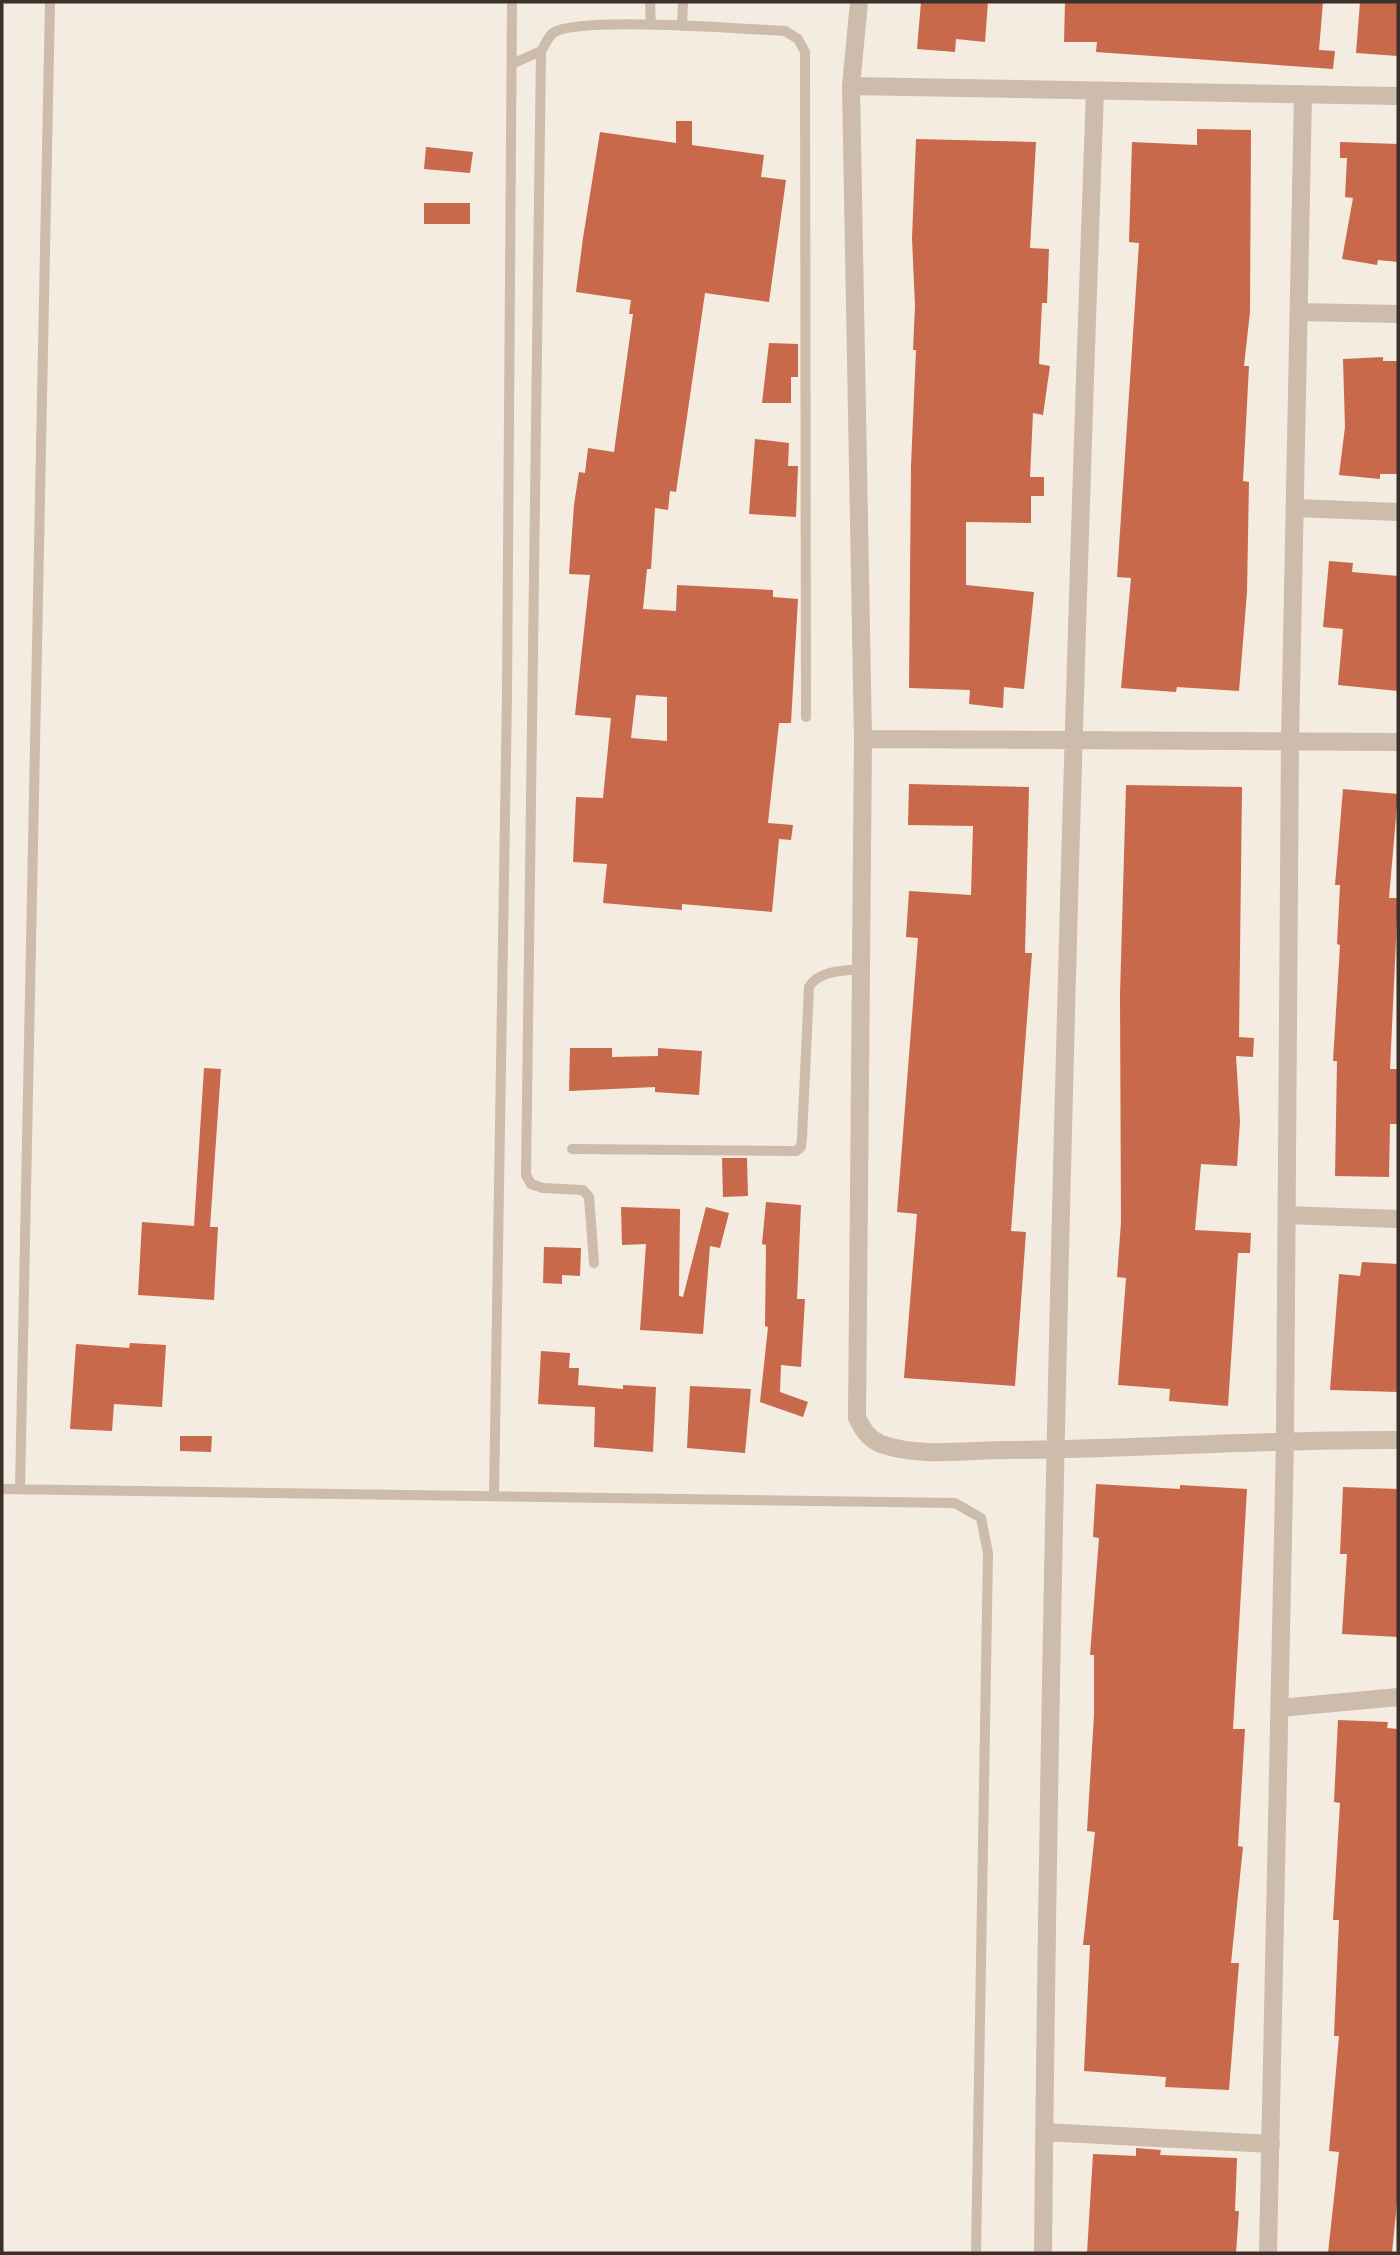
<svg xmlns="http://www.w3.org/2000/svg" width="1400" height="2255" viewBox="0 0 1400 2255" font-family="Poppins,sans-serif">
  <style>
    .building { fill: #c8694b; fill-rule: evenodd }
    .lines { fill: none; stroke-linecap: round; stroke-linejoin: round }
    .lane { stroke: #cdbbac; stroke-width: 10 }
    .street { stroke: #cdbbac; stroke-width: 18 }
  </style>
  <rect width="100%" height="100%" fill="#f4ebe1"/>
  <!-- building -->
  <path class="building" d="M921 2H988L985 42 956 39 955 52 917 49Z
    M1065 2H1323L1319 50 1335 51 1333 69 1096 52 1097 42H1064Z
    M1360 2H1398V56L1356 53Z
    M676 121H692V145L764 155 761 177 786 180 769 302 705 293 676 492 670 491 668 510 655 508 651 569H647L643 609 676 611 677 585 773 590V597L798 599 791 723H779L768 823 793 825 791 840 779 839 772 912 682 904V910L603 903 607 864 573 862 576 797 603 798 611 718 575 715 590 575 569 574 574 505 579 472 585 473 588 448 614 452 633 314H629L631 300 576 292 583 238 600 132 676 143ZM636 695 667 697V741L631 738Z
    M1197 129 1251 130 1250 312 1244 366H1249L1243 481 1249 482 1247 592 1239 691 1177 687 1176 692 1121 688 1131 578 1117 577 1139 243 1129 242 1132 142 1197 145Z
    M916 139 1036 142 1030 248 1049 249 1047 303H1042L1039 364 1050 366 1043 415 1033 413 1030 477H1044V496H1031V523L966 522V585L1034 592 1024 689 1004 687 1003 708 969 704 970 690 909 688 911 466 916 350H913L915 306 912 238Z
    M1340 142 1398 144V262L1378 260 1377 265 1342 259 1353 198 1345 197 1347 158H1340Z
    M426 147 473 152 470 173 424 169Z
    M424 203H470V224H424Z
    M769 343 798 344V377H791V403H762Z
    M1383 357V361H1398V474H1380V479L1339 475 1345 427 1343 359Z
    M755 439 789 443 788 466H798L796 517 749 514Z
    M1329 561 1353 563 1352 572 1398 576V691L1338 685 1343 629 1323 627Z
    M909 784 1029 787 1025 953H1032L1011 1231 1026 1232 1015 1386 904 1378 917 1214 897 1212 918 938 906 937 909 891 971 895 973 826 908 825Z
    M1126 785 1242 787 1239 1037 1254 1038 1253 1057 1236 1056 1240 1121 1237 1166 1201 1164 1195 1230 1251 1233 1250 1253H1238L1228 1406 1169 1401 1170 1389 1118 1385 1126 1278 1117 1277 1121 1222 1120 995Z
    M1343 789 1398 794 1389 898H1398L1390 1069H1398V1124H1390L1389 1177 1335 1176 1337 1061H1333L1340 945 1337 944 1340 885H1335Z
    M570 1048H612V1057L658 1056V1048L702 1051 699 1095 655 1092V1087L569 1091Z
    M204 1068 221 1069 210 1227H218L214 1300 138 1295 142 1222 194 1226Z
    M722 1158H747L748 1196 723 1197Z
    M766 1202 801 1205 797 1299H805L801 1367 781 1365 780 1392 808 1402 803 1417 760 1402 768 1327 765 1326 766 1245 762 1244Z
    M621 1207 680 1209 679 1296 683 1297 706 1207 729 1213 720 1248 710 1246 703 1334 640 1330 646 1244 622 1245Z
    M544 1247 581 1248 580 1276 562 1275V1284L543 1283Z
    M1362 1262 1398 1264V1392L1330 1390 1339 1274 1360 1276Z
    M130 1343 166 1345 162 1407 114 1404 112 1431 70 1429 76 1344 129 1348Z
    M541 1351 570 1353 569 1368H579L578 1385 623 1389V1385L656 1387 653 1452 594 1447 595 1407 538 1404Z
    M690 1386 751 1389 745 1453 687 1448Z
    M180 1436H212L211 1452 180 1451Z
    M1096 1484 1180 1489V1485L1247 1489 1233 1729H1245L1238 1846 1243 1847 1231 1963H1239L1229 2090 1165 2087 1166 2077 1084 2071 1090 1945H1083L1095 1832 1087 1831 1094 1715V1655H1090L1099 1538 1093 1537Z
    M1343 1487 1398 1489V1637L1342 1634 1347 1554H1340Z
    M1338 1720 1388 1722 1387 1728 1398 1729V2192L1392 2253H1328L1339 2152 1329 2151 1339 2036H1334L1339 1920H1333L1340 1803 1334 1802Z
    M1136 2148 1161 2150 1160 2155 1237 2158 1235 2211H1239L1236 2253H1087L1093 2154 1136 2156Z"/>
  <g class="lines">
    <!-- lane -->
    <path class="lane" d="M650 2 651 25
      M682 26 683 2
      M512 64 541 51
      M572 1149 796 1151 801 1147 802 1138 809 987C819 970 843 971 861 969
      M594 1263 589 1197 583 1190 543 1188 531 1184 526 1175 541 51C545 45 548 37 553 33 578 16 746 29 785 31L798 39 805 52 806 717
      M2 1489 955 1503 981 1518 988 1553 976 2253
      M20 1489 50 2
      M494 1496 507 694 512 2"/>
    <!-- street -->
    <path class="street" d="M859 2 851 86 863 739 857 1418C863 1429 868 1439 881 1444 920 1458 968 1450 1009 1450 1139 1449 1268 1439 1398 1440
      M851 86 1398 96
      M1299 312 1398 314
      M1295 508 1398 512
      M863 739 1398 742
      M1287 1215 1398 1219
      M1280 1708 1398 1697
      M1044 2132 1271 2144
      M1043 2253C1050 1532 1069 811 1095 91
      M1268 2253 1285 1439 1290 741 1303 94"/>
  </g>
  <!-- border -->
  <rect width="1400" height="2255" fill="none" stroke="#3b302b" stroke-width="7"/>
</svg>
